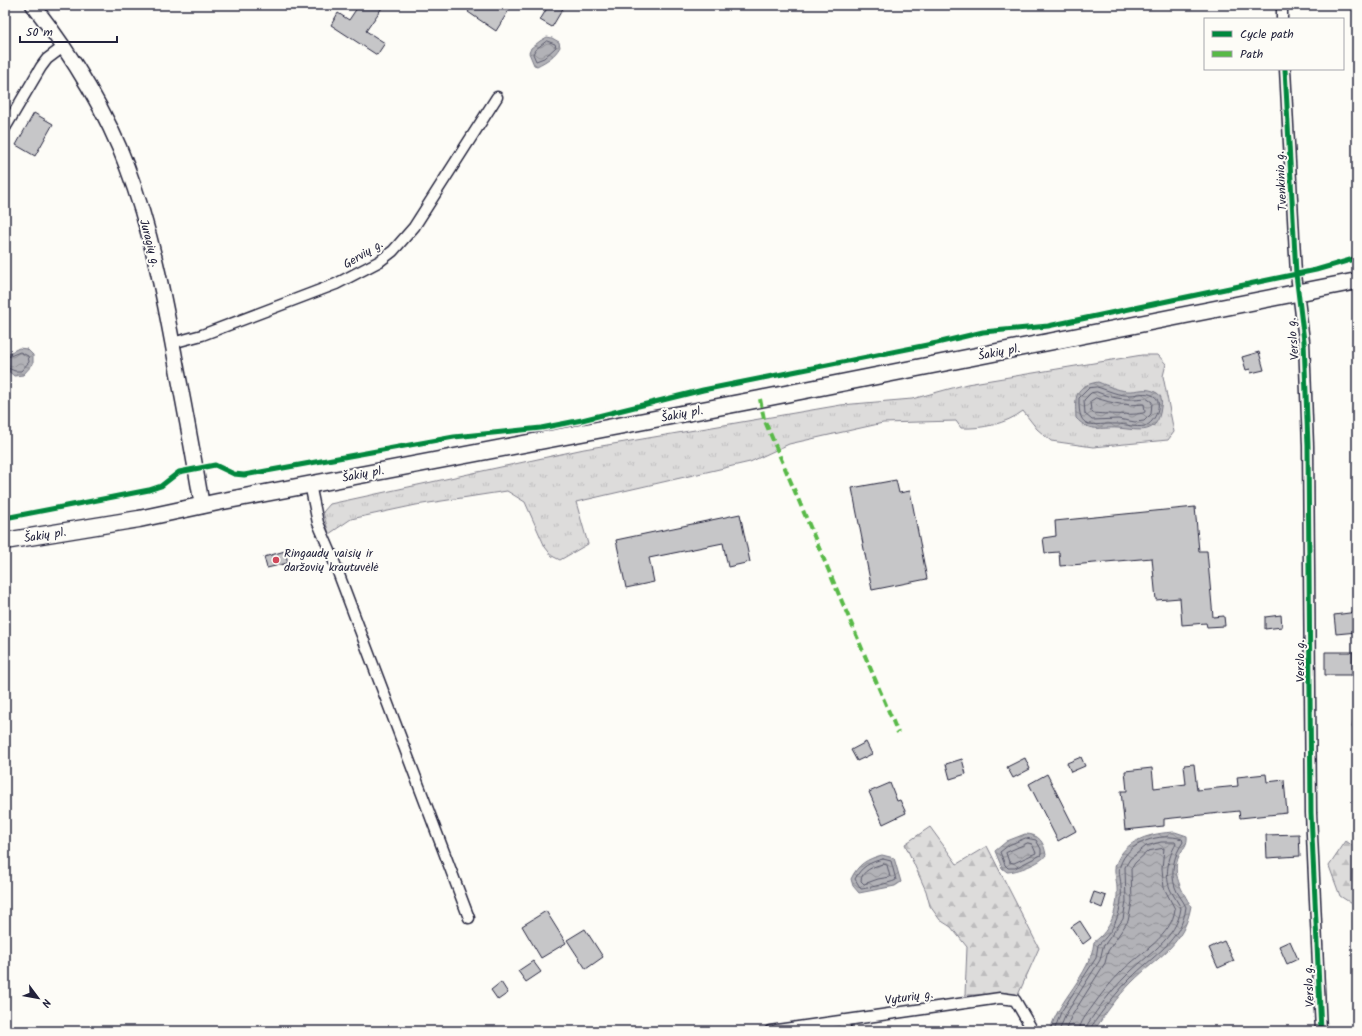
<svg xmlns="http://www.w3.org/2000/svg" width="1362" height="1036" viewBox="0 0 1362 1036" font-family="Kalam,sans-serif">
  <style>
    .grass { fill: url(#grass-tufts); stroke: #807f8b }
    .forest { fill: url(#forest-firs); stroke: #807f8b }
    .water { fill: url(#water-waves); stroke: #787885 }
    .lines { fill: none; stroke-linecap: round; stroke-linejoin: round }
    .shore { stroke: #5c5c6d; stroke-width: 1 }
    .building { fill: #c6c6c8; stroke: #22223b }
    .minor-casing { stroke: #22223b; stroke-width: 13 }
    .secondary-casing { stroke: #22223b; stroke-width: 17 }
    .primary-casing { stroke: #22223b; stroke-width: 19 }
    .minor { stroke: #fdfcf7; stroke-width: 10 }
    .secondary { stroke: #fdfcf7; stroke-width: 14 }
    .primary { stroke: #fdfcf7; stroke-width: 16 }
    .quiet { stroke: #58b947; stroke-width: 4; stroke-dasharray: 8 4; stroke-linecap: butt }
    .cycleway-casing { stroke: #fdfcf7; stroke-width: 8 }
    .cycleway { stroke: #00873e; stroke-width: 5 }
    .poi-dot { fill: #d1495b; stroke: #fdfcf7; stroke-width: 1.5 }
    .labels { text-anchor: middle; stroke-width: 4; stroke-linejoin: round; paint-order: stroke }
    .street-label { font-size: 12px; fill: #22223b; stroke: #fdfcf7 }
    .poi-label { font-size: 12px; fill: #22223b; stroke: #fdfcf7; text-anchor: start }
  </style>
  <defs>
    <pattern id="grass-tufts" width="24" height="20" patternUnits="userSpaceOnUse"><rect width="24" height="20" fill="#dddcdb"/><path d="M3 7l-1-3M5 7V3M7 7l1-3M15 17l-1-3M17 17v-4M19 17l1-3" fill="none" stroke="#bdbcbd"/></pattern>
    <pattern id="forest-firs" width="22" height="20" patternUnits="userSpaceOnUse"><rect width="22" height="20" fill="#dddcdb"/><path d="M5 1l3.5 6h-7zM16 11l3.5 6h-7z" fill="#bdbcbd"/></pattern>
    <pattern id="water-waves" width="16" height="10" patternUnits="userSpaceOnUse"><rect width="16" height="10" fill="#b2b2b7"/><path d="M0 5q4-4 8 0t8 0" fill="none" stroke="#909096"/></pattern>
  </defs>
  <rect width="100%" height="100%" fill="#fdfcf7"/>
  <filter id="ink" filterUnits="userSpaceOnUse"><feTurbulence type="fractalNoise" baseFrequency=".025" numOctaves="2"/><feDisplacementMap in="SourceGraphic" scale="8" xChannelSelector="R" yChannelSelector="G"/><feConvolveMatrix kernelMatrix="1 2 1 2 8 2 1 2 1" color-interpolation-filters="sRGB"/></filter>
  <g filter="url(#ink)">
    <!-- grass -->
    <path class="grass" d="M1142 355H1158L1166 364 1163 376 1174 432 1168 440 1093 447 1051 441 1037 429 1023 411C1006 424 982 429 961 428L956 421 883 423 789 444 750 462 576 502 588 544 560 560 552 556 545 547 525 502 507 491 416 505 351 519 329 534 323 512 330 504 584 449 841 405 912 399 967 384Z"/>
    <!-- forest -->
    <path class="forest" d="M1357 706V735L1352 727Z
      M930 827 957 864 987 846 1039 948 1018 995H965L967 947 951 927 940 920 930 906 926 891 905 844Z
      M1346 841 1357 849V907L1340 896 1329 866Z"/>
    <!-- water -->
    <path class="water" d="M547 37 552 38 559 42 560 47C555 56 547 61 537 66L534 65 529 53 531 48 540 41Z
      M19 348 27 349 33 355V364L23 375 14 376 5 368V355Z
      M1098 382C1108 386 1117 390 1127 391 1138 392 1146 386 1157 393 1162 396 1162 401 1161 407 1158 436 1140 430 1118 428 1100 427 1090 433 1076 418 1075 397 1074 386 1098 382Z
      M1175 832 1187 836C1188 845 1183 848 1179 856 1171 873 1182 891 1191 906 1184 946 1158 956 1132 982 1117 997 1105 1014 1094 1031H1050C1058 999 1090 976 1094 942 1111 930 1118 909 1117 888 1117 880 1113 871 1116 864 1125 839 1152 833 1175 832Z
      M1025 834C1039 834 1044 842 1046 855 1041 863 1017 872 1007 872L1002 868 995 851 1007 841Z
      M882 855 894 858 901 882 895 886 859 893 853 886 851 879C858 864 867 859 882 855Z"/>
    <g class="lines">
      <!-- shore -->
      <path class="shore" d="M547 41 555 44 556 47 544 58 536 61 533 54 535 50Z
        M5 358 20 352 28 356 29 362 21 371H15L5 367
        M1097 387C1108 390 1118 396 1130 395 1139 395 1145 391 1154 396 1164 402 1155 423 1145 426 1135 428 1126 424 1117 424 1092 423 1078 433 1079 398L1089 388Z
        M1097 392C1118 400 1125 400 1146 398L1152 402 1151 414 1144 421 1135 422 1118 419 1092 420 1085 414 1084 400 1091 393Z
        M1096 398C1115 404 1125 406 1144 404L1145 412C1141 416 1103 414 1093 413L1091 411 1090 402Z
        M1026 838 1036 840 1041 849V855L1015 868H1008L1005 865 1000 852 1009 845Z
        M1028 843 1032 844 1036 853 1014 863 1009 862 1006 853Z
        M883 859 891 861 896 880C894 882 864 889 861 889L855 879C861 867 870 862 883 859Z
        M883 864 887 865 890 877 878 879 864 884 861 881C861 871 874 866 883 864Z
        M1054 1031 1061 1012 1096 958 1098 945C1115 931 1123 909 1121 887 1121 880 1118 872 1120 866 1127 842 1161 832 1182 839L1183 842C1174 855 1170 872 1175 887 1177 894 1183 900 1186 907 1182 941 1152 956 1130 979 1115 994 1103 1010 1091 1027V1031
        M1059 1031 1066 1014 1100 960 1103 947 1123 919 1126 902 1125 867 1130 859 1146 846 1161 842H1175L1176 844C1168 857 1164 877 1171 891 1174 897 1178 902 1181 908 1177 939 1146 955 1126 976 1111 991 1099 1007 1087 1025L1085 1031
        M1065 1031 1071 1017 1105 963 1108 951 1128 921 1132 902 1131 869 1135 863 1148 851 1164 848 1162 869 1164 888 1175 909C1172 936 1140 953 1122 971 1111 982 1101 994 1092 1007 1087 1014 1080 1022 1079 1031"/>
    </g>
    <!-- building -->
    <path class="building" d="M359 5H384L366 31 385 43 377 55 331 25 338 13 349 20Z
      M473 5H501L509 10 496 31 468 12Z
      M549 5H565L552 27 540 20Z
      M34 113 53 124 35 156 16 145Z
      M1259 352 1264 370 1251 373 1250 369 1246 370 1242 357Z
      M896 480 899 493 910 491 927 579 872 590 852 488Z
      M1195 507 1199 551H1207L1213 617 1224 616 1225 626 1207 627 1206 623 1182 625 1180 598 1156 600 1152 558 1060 566 1059 552 1045 553 1043 538 1056 536 1055 521Z
      M740 514 750 562 728 567 723 543 649 558 654 582 626 588 616 540Z
      M285 551 288 563 267 568 264 557Z
      M1357 612V632L1336 634 1334 615Z
      M1281 615 1282 627 1265 629V617Z
      M1325 652H1353V675H1325Z
      M866 742 872 754 857 761 851 750Z
      M1081 757 1085 766 1071 772 1067 763Z
      M1025 758 1030 769 1013 778 1007 767Z
      M962 759 966 774 950 779 946 764Z
      M1194 764 1197 790 1238 786 1237 777 1266 774 1267 782 1284 780 1287 813 1240 818 1239 811 1164 819V826L1125 830 1121 791H1127L1125 771 1152 768 1154 788 1186 784 1184 765Z
      M1047 774 1076 831 1058 841 1029 784Z
      M890 783 897 801 900 800 906 813 883 824 869 792Z
      M1299 834 1300 856 1267 858 1266 835Z
      M1094 892 1106 896 1102 908 1090 903Z
      M546 911 566 943 541 958 522 926Z
      M1080 921 1091 938 1083 944 1071 927Z
      M585 929 603 957 586 969 567 940Z
      M1224 941 1234 961 1218 968 1209 948Z
      M1290 941 1298 959 1287 964 1279 946Z
      M533 961 541 972 526 982 518 971Z
      M501 982 508 993 498 1000 491 990Z"/>
    <g class="lines">
      <defs>
        <path id="minor" d="M1282 5V19
          M1285 69 1296 274 1304 341 1308 446 1311 813 1321 1031
          M5 128 41 67 47 59 63 47
          M172 343 202 335 336 284 380 261 393 251 414 227 497 97
          M310 484 318 523 330 551 469 918
          M843 1020 846 1031
          M770 1031 1000 998 1015 1000 1033 1031"/>
        <path id="secondary" d="M33 5C71 54 105 108 127 167 151 230 164 296 176 363 185 410 194 458 202 506"/>
        <path id="primary" d="M5 541 139 519 218 502 760 399 1357 281"/>
      </defs>
      <!-- minor casing -->
      <use href="#minor" class="minor-casing"/>
      <!-- secondary casing -->
      <use href="#secondary" class="secondary-casing"/>
      <!-- primary casing -->
      <use href="#primary" class="primary-casing"/>
      <!-- minor -->
      <use href="#minor" class="minor"/>
      <!-- secondary -->
      <use href="#secondary" class="secondary"/>
      <!-- primary -->
      <use href="#primary" class="primary"/>
      <!-- quiet -->
      <path class="quiet" d="M760 399 764 419 898 733"/>
      <defs>
        <path id="cycleway" d="M1285 69 1296 274 1304 341 1308 446 1311 813 1321 1031
          M5 518 149 490 161 486 179 472 215 465 234 474 244 475 454 437 541 428 582 420 703 390 937 343 983 332 1048 326 1091 317 1316 270 1357 258"/>
      </defs>
      <!-- cycleway casing -->
      <use href="#cycleway" class="cycleway-casing"/>
      <!-- cycleway -->
      <use href="#cycleway" class="cycleway"/>
    </g>
  </g>
  <!-- markers -->
  <circle class="poi-dot" cx="276" cy="560" r="4"/>
  <g class="labels">
    <!-- street labels -->
    <g class="street-label">
      <text transform="translate(1281 181) rotate(-93)" y="4">Tvenkinio g.</text>
      <text transform="translate(150 243) rotate(75)" y="4">Juragių g.</text>
      <text transform="translate(363 254) rotate(-31)" y="4">Gervių g.</text>
      <text transform="translate(1293 339) rotate(-95)" y="4">Verslo g.</text>
      <text transform="translate(999 352) rotate(-11)" y="4">Šakių pl.</text>
      <text transform="translate(682 414) rotate(-11)" y="4">Šakių pl.</text>
      <text transform="translate(363 474) rotate(-11)" y="4">Šakių pl.</text>
      <text transform="translate(45 535) rotate(-9)" y="4">Šakių pl.</text>
      <text transform="translate(1300 661) rotate(-90)" y="4">Verslo g.</text>
      <text transform="translate(1309 986) rotate(-93)" y="4">Verslo g.</text>
      <text transform="translate(909 997) rotate(-8)" y="4">Vyturių g.</text>
    </g>
    <!-- poi labels -->
    <g class="poi-label">
      <text x="284" y="557">Ringaudų vaisių ir<tspan x="284" dy="14">daržovių krautuvėlė</tspan></text>
    </g>
  </g>
  <!-- margin -->
  <rect width="1362" height="1036" fill="none" stroke="#fdfcf7" stroke-width="20"/>
  <rect x="10" y="10" width="1342" height="1016" fill="none" stroke="#22223b" stroke-width="1.5" filter="url(#ink)"/>
  <!-- legend -->
  <rect x="1204" y="18" width="140" height="52" fill="#fdfcf7" stroke="#a5a5ac"/>
  <rect x="1212" y="31" width="20" height="6" fill="#00873e" stroke="#a5a5ac"/>
  <text x="1240" y="38" font-size="12" fill="#22223b">Cycle path</text>
  <rect x="1212" y="51" width="20" height="6" fill="#58b947" stroke="#a5a5ac"/>
  <text x="1240" y="58" font-size="12" fill="#22223b">Path</text>
  <!-- north arrow -->
  <g transform="translate(38 998) rotate(122)" stroke="#fdfcf7" stroke-width="3" paint-order="stroke">
  <path d="M0-3L7 15L0 10L-7 15Z" fill="#22223b"/>
  <text y="-6" font-size="11" font-weight="bold" text-anchor="middle" fill="#22223b">N</text>
  </g>
  <!-- scale -->
  <path d="M20 36v6h97v-6" fill="none" stroke="#22223b" stroke-width="2"/>
  <text x="26" y="36" font-size="12" fill="#22223b" stroke="#fdfcf7" stroke-width="3" paint-order="stroke">50 m</text>
</svg>
